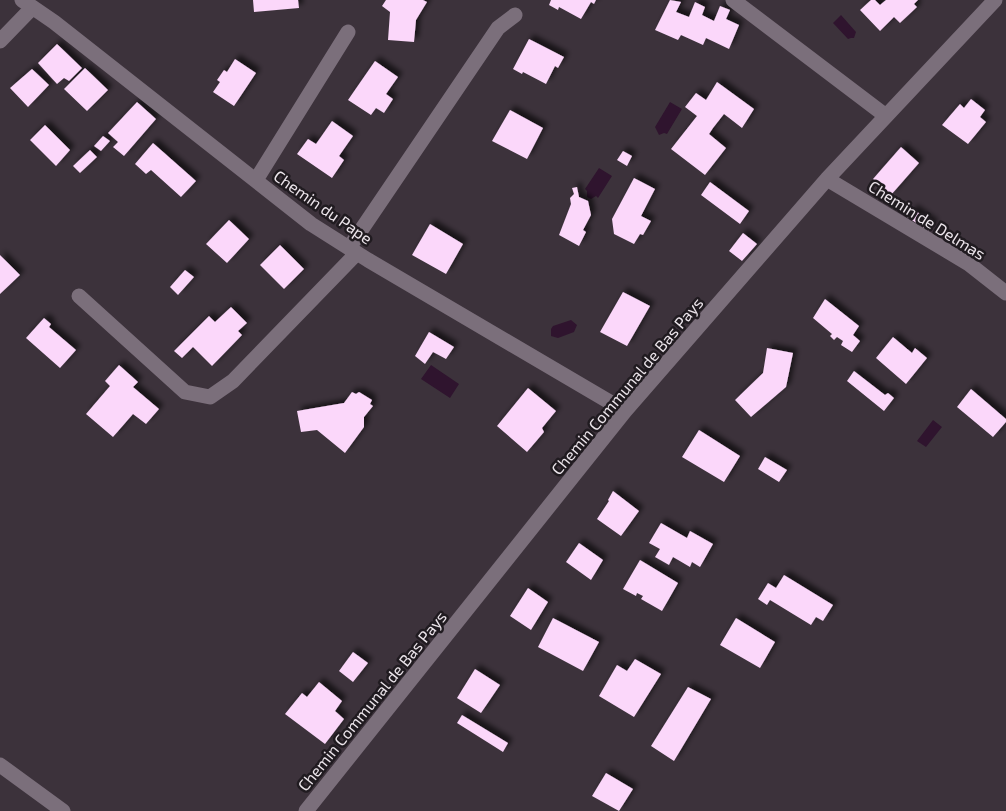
<svg xmlns="http://www.w3.org/2000/svg" width="1006" height="811" viewBox="0 0 1006 811" font-family="'Exo 2',sans-serif">
  <style>
    .water { fill: #2f142e }
    .building { fill: #fbd7fa; filter: url(#shadow) }
    .lines { fill: none; stroke-linecap: round; stroke-linejoin: round }
    .minor { stroke: #7b6f7b; stroke-width: 15 }
    .labels { text-anchor: middle; stroke-width: 5; stroke-linejoin: round; paint-order: stroke }
    .street-label { font-size: 16px; fill: #ece5eb; stroke: #201b20 }
  </style>
  <defs>
    <filter id="shadow"><feDropShadow dx="4.5" dy="-4.5" stdDeviation="2.5" flood-color="#0009"/></filter>
  </defs>
  <rect width="100%" height="100%" fill="#3c323b"/>
  <!-- water -->
  <path class="water" d="M841 15 856 32 854 38H851L848 39 833 23Z
    M670 102 682 109 667 134 664 133 659 135 655 127Z
    M599 168 612 176 598 198 596 196 591 199 587 197V191L585 189Z
    M571 320 577 325 574 332 558 338 551 336V329L553 326Z
    M431 365 459 384 450 398 421 379Z
    M933 420 942 427 926 447 917 441Z"/>
  <!-- building -->
  <path class="building" d="M253 0H298L299 8 254 12Z
    M386 0H423L427 2 416 20 414 42 388 40 390 12 382 6Z
    M551 0H596L594 4 591 2 581 19 559 7 558 10 549 5Z
    M670 0 681 2 676 12 689 17 695 2 705 7 702 15 714 21 720 6 730 10 726 19 739 25 729 49 706 38 703 45 681 35 678 40 655 30Z
    M871 0H875L880 5 886 0H918L914 4 917 7 900 23 894 17 880 31 860 10Z
    M529 39 564 57 558 68 555 66 546 84 523 72 522 74 513 69Z
    M57 44 82 68 69 81 64 78 57 84 38 63Z
    M235 59 256 73 234 106 213 92 220 82 217 80 224 70 227 72Z
    M375 61 398 77 386 94 393 99 384 113 376 108 371 115 348 100Z
    M85 68 108 90 87 111 64 89Z
    M32 69 49 85 28 107 10 88Z
    M717 82 754 109 742 128 724 114 713 128 709 134 726 148 705 175 671 149 697 116 685 107 696 93 706 100Z
    M971 99 985 110 980 117 986 122 968 144 942 125 960 104 964 108Z
    M137 102 156 119 124 156 113 147 118 142 108 133Z
    M510 110 543 128 527 159 492 141Z
    M332 121 353 136 339 156 344 160 332 178 297 154 308 139 316 144Z
    M45 125 70 150 56 166 30 140Z
    M103 136 110 141 101 151 94 146Z
    M153 143 196 181 181 197 151 170 146 174 135 164Z
    M901 147 919 163 891 195 873 179Z
    M90 150 97 157 80 173 73 166Z
    M623 151 632 156 627 166 617 160Z
    M634 178 655 189 641 216 651 221 643 235 640 234 634 244 614 234 612 219Z
    M710 182 749 211 740 224 701 195Z
    M577 187 579 197 588 201 591 215 583 230 586 232 579 246 559 235 571 204 570 198 574 194 572 188Z
    M913 209 934 224 929 231 907 217Z
    M229 220 249 239 227 263 206 244Z
    M430 224 463 244 446 274 412 255Z
    M743 233 757 244 742 261 729 251Z
    M280 245 304 269 284 289 260 265Z
    M0 255 20 275 0 294Z
    M185 270 194 277 178 295 170 287Z
    M623 292 650 306 627 346 600 332Z
    M825 299 859 326 853 335 860 341 852 352 841 345 843 341 837 337 834 340 830 336 832 334 813 318Z
    M231 307 247 323 238 331 242 335 212 366 193 347 182 358 174 351 209 316 215 322Z
    M44 318 51 324 49 327 76 350 60 368 26 338Z
    M429 332 454 347 446 359 433 352 425 364 415 356Z
    M893 337 912 353 915 348 927 358 906 384 876 358Z
    M767 348 793 353 786 387 751 417 735 400 763 373Z
    M119 365 138 382 133 387 159 409 146 424 133 414 113 437 86 414 110 386 105 381Z
    M854 371 885 395 888 393 894 398 884 411 847 381Z
    M528 388 556 411 542 428 544 432 527 452 497 426Z
    M971 389 1006 419V422L993 437 957 407Z
    M352 392 356 394 359 392 372 400 370 404 373 406 364 417V427L345 453 317 430 301 432 297 411 344 403Z
    M699 430 740 456 724 482 682 457Z
    M765 457 787 470 779 482 758 469Z
    M613 491 639 511 621 536 597 519 609 501 608 500Z
    M661 523 687 538 690 531 713 544 700 567 692 562 690 567 673 557 669 565 655 557 660 549 649 543Z
    M579 543 603 560 591 580 566 562Z
    M640 560 678 583 662 611 641 599 643 596 637 593 636 596 623 589Z
    M784 575 833 605 823 621 816 617 811 625 770 600 767 605 758 599 768 583 776 588Z
    M528 588 548 602 531 630 510 616Z
    M553 618 599 642 583 671 538 647Z
    M736 618 775 642 760 668 720 645Z
    M353 652 368 663 353 682 339 671Z
    M635 659 661 674 634 717 599 696 617 665 627 671Z
    M475 669 500 685 481 713 457 698Z
    M319 682 342 701 335 711 344 719 325 744 285 714 302 693 307 697Z
    M688 687 711 699 674 761 651 746Z
    M462 715 508 743 503 752 457 723Z
    M606 773 633 789 619 811 592 796Z"/>
  <g class="lines">
    <!-- minor -->
    <path class="minor" d="M22 0 54 22 311 224 368 260 625 411
      M733 0 886 116
      M0 41 32 8
      M827 179 969 264 1006 293
      M256 180 348 32
      M349 248 498 28 515 15
      M79 296 185 392 210 397 233 381 357 253
      M0 765 63 811
      M306 811 625 411 827 179 995 0"/>
  </g>
  <g class="labels">
    <!-- street labels -->
    <g class="street-label">
      <text transform="translate(323 207) rotate(35)" y="6">Chemin du Pape</text>
      <text transform="translate(927 220) rotate(32)" y="6">Chemin de Delmas</text>
      <text transform="translate(627 386) rotate(-50)" y="6">Chemin Communal de Bas Pays</text>
      <text transform="translate(372 701) rotate(-51)" y="6">Chemin Communal de Bas Pays</text>
    </g>
  </g>
</svg>
